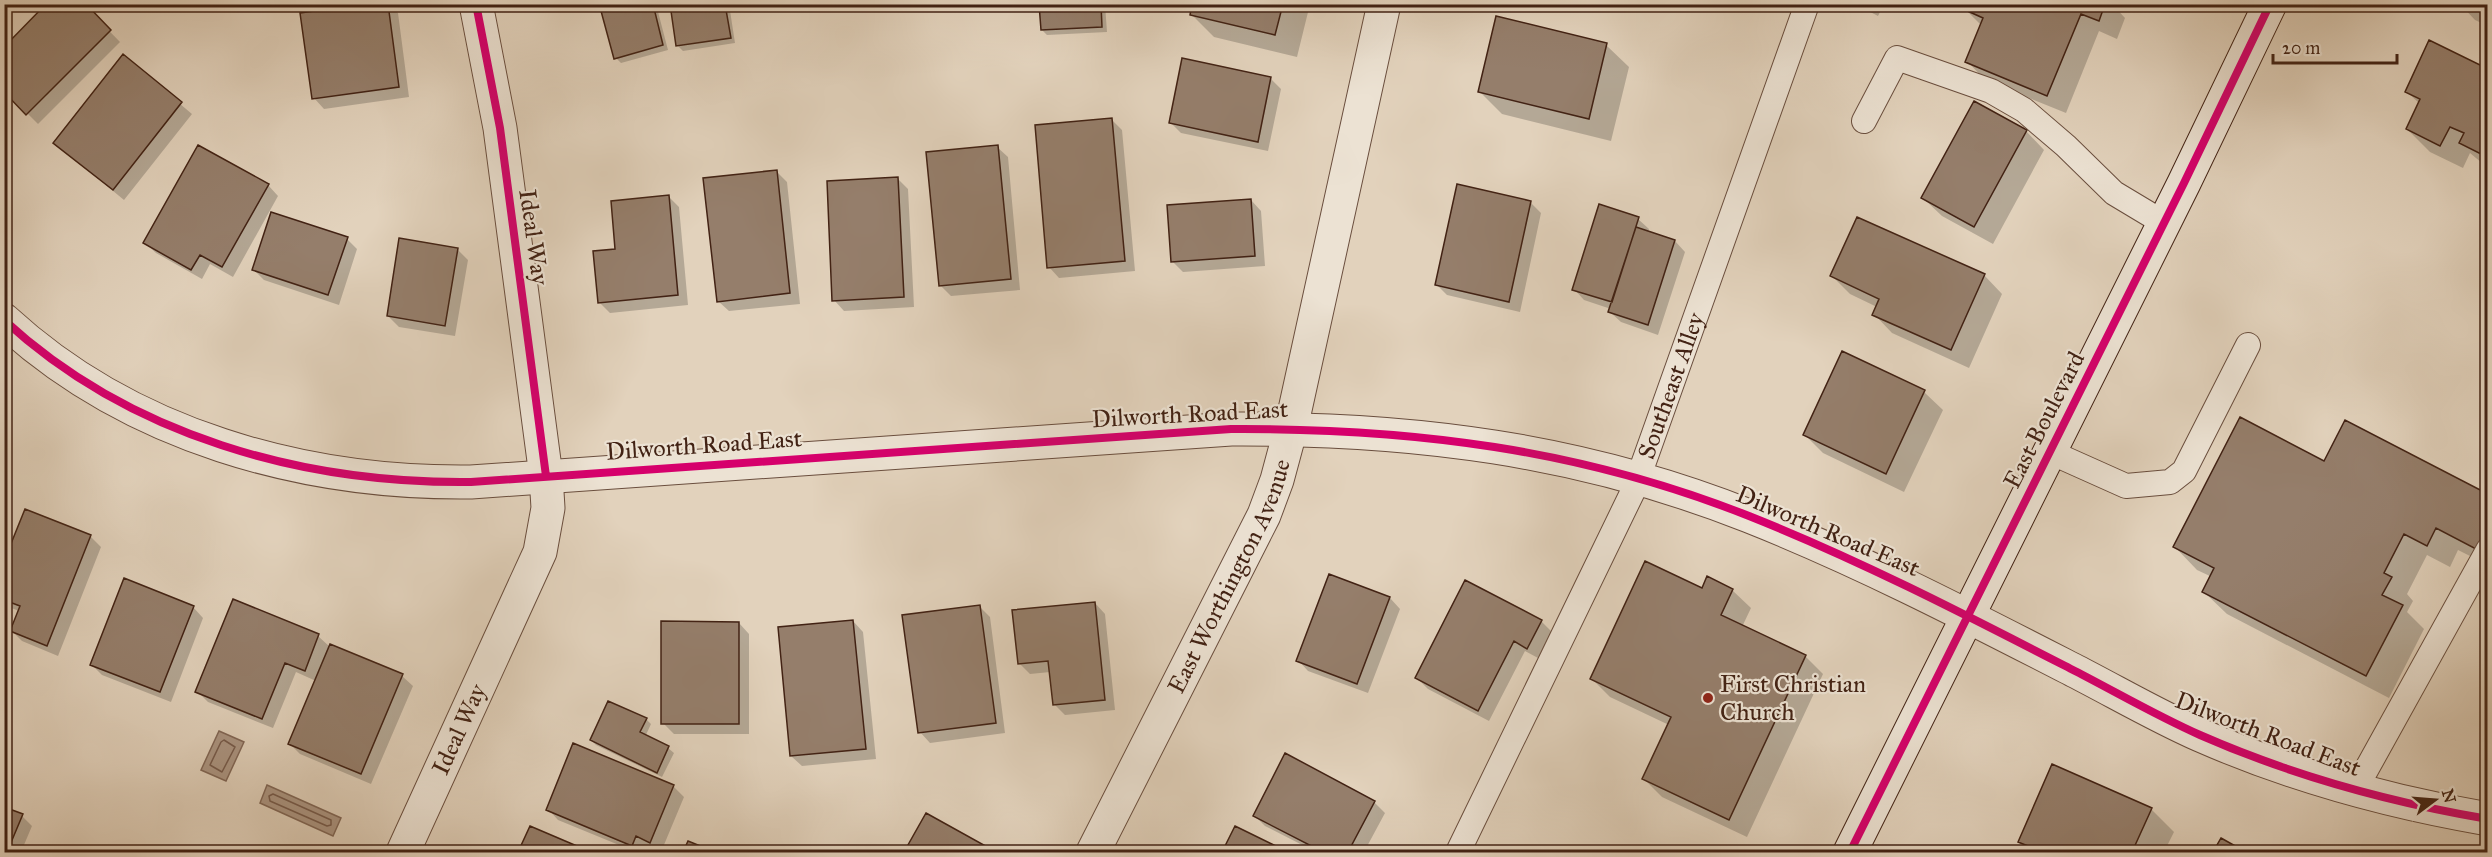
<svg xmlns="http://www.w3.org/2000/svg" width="2492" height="857" viewBox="0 0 2492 857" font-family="'IM FELL Great Primer',serif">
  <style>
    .water { fill: #ac9683; stroke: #826857; stroke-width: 1.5 }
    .shadow { fill: #0003 }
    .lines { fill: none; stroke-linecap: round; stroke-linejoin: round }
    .shore { stroke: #775c4c; stroke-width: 1.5 }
    .building { fill: #957e6b; stroke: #422214; stroke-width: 1.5 }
    .lane-casing { stroke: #6a4e3e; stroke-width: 26 }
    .street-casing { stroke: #6a4e3e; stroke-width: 35 }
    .secondary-casing { stroke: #422214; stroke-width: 35 }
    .lane { stroke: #ece2d3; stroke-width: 24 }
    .street { stroke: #ece2d3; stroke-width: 33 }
    .secondary { stroke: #ece2d3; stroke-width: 33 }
    .cycleway-casing { stroke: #ece2d3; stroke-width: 11 }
    .cycleway { stroke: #d6006c; stroke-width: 8 }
    .poi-dot { fill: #8f2418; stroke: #ece2d3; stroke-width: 2 }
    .labels { text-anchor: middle; stroke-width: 4.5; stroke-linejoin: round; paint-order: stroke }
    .street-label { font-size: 24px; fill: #422214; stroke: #ece2d3 }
    .poi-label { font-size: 24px; fill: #422214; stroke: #ece2d3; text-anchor: start }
  </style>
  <rect width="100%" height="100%" fill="#e2d2bc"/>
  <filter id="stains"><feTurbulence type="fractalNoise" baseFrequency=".00333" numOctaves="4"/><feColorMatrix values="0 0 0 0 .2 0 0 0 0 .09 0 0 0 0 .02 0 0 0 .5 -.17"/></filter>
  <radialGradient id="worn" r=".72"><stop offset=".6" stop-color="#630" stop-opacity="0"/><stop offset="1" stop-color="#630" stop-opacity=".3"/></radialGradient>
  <!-- water -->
  <path class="water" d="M219 731 244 742 226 781 201 770Z
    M267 785 341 818 333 836 260 803Z"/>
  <!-- shadow -->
  <path class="shadow" d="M83 4 120 42 38 124 4 90Z
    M300 4H336L313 11 314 13 389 4 398 13 409 97 324 109 314 98 309 14Z
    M558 4H591L565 12Z
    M630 4H656L668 50 621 63 616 58Z
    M672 4H729L735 43 683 51 678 46Z
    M1041 4H1105L1107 32 1047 35 1042 30Z
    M1194 4H1310L1297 57 1214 37 1191 14Z
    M1566 4H1601L1599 12Z
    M1855 4H1884L1878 16Z
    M1967 4H2112L2125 18 2117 39 2099 31 2066 113 1985 80 1967 61 1982 26 1965 9Z
    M2460 4H2488V26L2475 20Z
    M1606 45 1629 67 1611 141 1502 114 1479 91Z
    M123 56 192 114 124 200 55 143Z
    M1183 60 1271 79 1281 89 1268 151 1181 133 1170 122Z
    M2488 65V168L2470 153 2463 168 2430 152 2407 129 2420 104 2406 91Z
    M1112 120 1122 130 1135 271 1059 278 1049 267Z
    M2026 131 2044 150 1993 244 1942 216 1923 198Z
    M997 147 1008 157 1020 290 951 296 940 285Z
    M776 171 787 182 800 304 729 311 718 301Z
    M898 179 908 189 914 307 844 311 834 300Z
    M268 185 278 196 233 277 210 264 202 279 156 253 145 243Z
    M669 197 679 207 688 305 610 313 599 302Z
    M1251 200 1261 211 1265 266 1183 272 1172 261Z
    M1531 203 1541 213 1520 312 1447 295 1436 284Z
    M1638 219 1649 229 1648 232 1675 241 1685 252 1658 335 1621 322 1610 312 1611 309 1584 300 1574 289Z
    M347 239 357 249 339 305 264 280 253 269Z
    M457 249 468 260 455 336 399 327 388 316Z
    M1984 275 2002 294 1969 368 1892 333 1874 314 1877 307 1850 294 1832 276Z
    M1924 392 1943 410 1904 492 1823 453 1805 435Z
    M2325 463 2488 495V565L2458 550 2450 567 2427 555 2407 594 2413 601 2407 612 2424 629 2389 698 2227 614 2204 592 2212 577 2197 570 2175 547Z
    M4 503 11 510 4 524Z
    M26 511 91 537 101 547 58 656 22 641 12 631 19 611 4 605V565Z
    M1330 576 1390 598 1400 609 1368 693 1308 671 1298 660Z
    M1702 590H1732L1751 608 1742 627 1805 656 1823 674 1747 837 1662 797 1644 779 1669 725 1610 697 1592 679Z
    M1095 603 1105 614 1115 710 1065 715 1054 704 1050 672 1030 674 1019 663Z
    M979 606 990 617 1005 733 930 743 920 732Z
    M193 607 203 618 171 702 102 675 92 665Z
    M853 621 863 632 876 759 802 766 791 756Z
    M1541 621 1552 632 1538 658 1525 651 1489 721 1428 689 1417 678Z
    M739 623 749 634V734H674L663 723Z
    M318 636 330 647 402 676 413 686 371 784 300 754 290 744 316 681 296 672 273 728 208 702 197 691Z
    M646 719 651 724 645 737 668 748 674 753 662 777 596 745 591 740Z
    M673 786 684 797 661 852 646 846 644 852H636L558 820 548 809Z
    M1374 802 1385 813 1364 852H1316L1265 826 1255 816Z
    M4 808 22 816 32 826 21 852H4Z
    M2151 809 2174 832 2164 852H2031L2020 841Z
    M926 815 990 851 992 852H906Z
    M531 828 587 852H520Z
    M1236 828 1285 852H1224Z
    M301 847 314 852H299Z"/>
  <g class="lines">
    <!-- shore -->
    <path class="shore" d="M224 740 235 747 222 772 210 765 221 742Z
      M273 794 331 820V825L327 826 270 801 269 796Z"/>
  </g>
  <!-- building -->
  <path class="building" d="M46 4H86L111 30 26 115 4 92V47Z
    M364 4H388L399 87 312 99 300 13Z
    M625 4H653L663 45 614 59 601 11Z
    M670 4H725L731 38 676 46Z
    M1039 4H1101L1102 27 1041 30Z
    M1192 4H1283L1275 35 1190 15Z
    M1965 4H2105L2099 21 2081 14 2047 96 1965 62 1983 18 1963 9Z
    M2465 4H2488V16Z
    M1496 16 1607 43 1589 119 1478 92Z
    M2429 40 2482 66 2484 62 2488 63 2487 157 2459 143 2464 133 2450 127 2440 146 2406 129 2420 99 2405 92Z
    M123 54 182 102 113 190 53 143Z
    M1182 58 1271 77 1258 142 1169 123Z
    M1974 101 2027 130 1974 227 1921 198Z
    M1112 118 1125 261 1047 268 1035 125Z
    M198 145 269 184 222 267 200 255 191 270 143 243Z
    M998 145 1011 279 939 286 926 152Z
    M777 170 790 293 717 302 703 178Z
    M898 177 904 297 832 301 827 181Z
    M1457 184 1531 201 1509 302 1435 285Z
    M669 195 678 295 598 303 593 251 615 249 611 201Z
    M1251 199 1255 256 1171 262 1167 205Z
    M1599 204 1639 217 1612 302 1572 290Z
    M271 212 348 237 328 295 252 270Z
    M1857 217 1985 274 1951 350 1872 315 1879 299 1830 276Z
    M1636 227 1675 240 1648 325 1608 312Z
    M399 238 458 248 445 326 387 316Z
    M1842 351 1925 390 1886 474 1803 435Z
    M2240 417 2324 461 2345 420 2488 494V526L2476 549 2436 528 2427 546 2404 534 2384 573 2392 577 2382 595 2403 605 2366 676 2202 592 2214 568 2173 547Z
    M25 509 91 535 47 646 10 631 20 606 4 600V561Z
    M1645 561 1702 588 1707 576 1733 589 1721 615 1806 655 1729 820 1642 779 1671 717 1590 679Z
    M1329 574 1390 597 1357 684 1296 661Z
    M124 578 194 606 160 692 90 665Z
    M1465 580 1542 620 1527 649 1514 641 1478 711 1415 678Z
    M233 599 319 634 305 671 285 663 262 719 195 692Z
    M1095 602 1105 700 1053 705 1048 661 1018 664 1012 610Z
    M980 605 996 723 918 733 902 615Z
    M853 620 866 749 790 756 778 627Z
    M661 621 739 622V724H661Z
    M330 644 403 674 361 774 288 744Z
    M608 701 647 718 640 732 669 746 657 773 590 740Z
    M573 743 674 785 650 843 636 836 632 846 546 810Z
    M1285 753 1375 801 1348 852H1323L1253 816Z
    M2052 764 2152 808 2132 852H2043L2018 842Z
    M4 807 23 814 7 852H4Z
    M926 813 991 849 989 852H904Z
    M530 826 591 852H518Z
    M1235 826 1288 852H1222Z
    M2221 838 2246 852H2213Z
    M688 841 715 852H683Z"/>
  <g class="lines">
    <defs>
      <g id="lane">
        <path d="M1864 121 1897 58 1991 91 2024 110 2066 146 2114 193 2164 223"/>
        <path d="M2050 452 2126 486 2170 482 2184 471 2248 345"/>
        <path d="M2355 790 2488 550"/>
        <path id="s1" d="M1458 852 1635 487 1807 4"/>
      </g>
      <g id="street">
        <path d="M4 320C130 436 303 484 471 482L1231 429C1412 428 1580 449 1749 516 1860 560 1968 616 2075 671 2116 692 2157 716 2200 735 2291 775 2389 802 2488 819"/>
        <path id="s2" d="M403 852 540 552 548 508 546 476 500 128 476 4"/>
        <path id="s3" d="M1093 852 1264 515 1277 480 1291 428 1384 4"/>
      </g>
      <path id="secondary" d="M1850 852 2184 183 2270 4"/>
    </defs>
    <!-- lane casing -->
    <use href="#lane" class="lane-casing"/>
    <!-- street casing -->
    <use href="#street" class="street-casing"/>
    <!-- secondary casing -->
    <use href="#secondary" class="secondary-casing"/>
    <!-- lane -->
    <use href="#lane" class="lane"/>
    <!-- street -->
    <use href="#street" class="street"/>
    <!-- secondary -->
    <use href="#secondary" class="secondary"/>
    <defs>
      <path id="cycleway" d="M476 4 500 128 546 476
        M4 320C130 436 303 484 471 482L1231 429C1412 428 1580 449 1749 516 1860 560 1968 616 2075 671 2116 692 2157 716 2200 735 2291 775 2389 802 2488 819
        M1850 852 2184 183 2270 4"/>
    </defs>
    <!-- cycleway casing -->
    <use href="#cycleway" class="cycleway-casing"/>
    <!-- cycleway -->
    <use href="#cycleway" class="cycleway"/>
  </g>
  <!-- markers -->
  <circle class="poi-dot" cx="1708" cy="698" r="6"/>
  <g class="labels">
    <!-- street labels -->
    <g class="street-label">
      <text transform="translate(534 237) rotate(82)" y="8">Ideal Way</text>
      <text dy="8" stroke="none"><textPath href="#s1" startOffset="513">Southeast Alley</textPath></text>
      <text transform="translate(1190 414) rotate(-3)" y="8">Dilworth Road East</text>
      <text transform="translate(2044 420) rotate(-63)" y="8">East Boulevard</text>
      <text transform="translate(704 445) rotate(-4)" y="8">Dilworth Road East</text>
      <text transform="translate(1828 531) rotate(23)" y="8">Dilworth Road East</text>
      <text dy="8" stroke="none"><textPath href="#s3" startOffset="308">East Worthington Avenue</textPath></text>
      <text dy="8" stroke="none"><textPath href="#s2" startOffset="135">Ideal Way</textPath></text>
      <text transform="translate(2268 734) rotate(21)" y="8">Dilworth Road East</text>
    </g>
    <!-- poi labels -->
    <g class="poi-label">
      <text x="1720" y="692">First Christian<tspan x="1720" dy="28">Church</tspan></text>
    </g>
  </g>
  <!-- margin -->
  <rect width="2492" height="857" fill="none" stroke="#e2d2bc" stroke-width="24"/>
  <rect x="6" y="6" width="2480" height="845" fill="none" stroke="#422214" stroke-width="3"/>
  <rect x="12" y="12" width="2468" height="833" fill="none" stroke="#422214" stroke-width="1.5"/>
  <!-- north arrow -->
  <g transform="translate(2435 800) rotate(74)" stroke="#ece2d3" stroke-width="4.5" paint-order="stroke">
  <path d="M0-4.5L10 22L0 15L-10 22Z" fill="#422214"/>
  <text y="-9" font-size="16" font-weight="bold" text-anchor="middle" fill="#422214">N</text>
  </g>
  <!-- scale -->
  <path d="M2273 54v9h124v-9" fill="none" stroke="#422214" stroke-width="3"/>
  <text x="2282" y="54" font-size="18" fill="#422214" stroke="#ece2d3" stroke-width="4.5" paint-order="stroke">20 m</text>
  <rect width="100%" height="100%" filter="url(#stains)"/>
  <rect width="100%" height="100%" fill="url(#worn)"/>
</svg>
